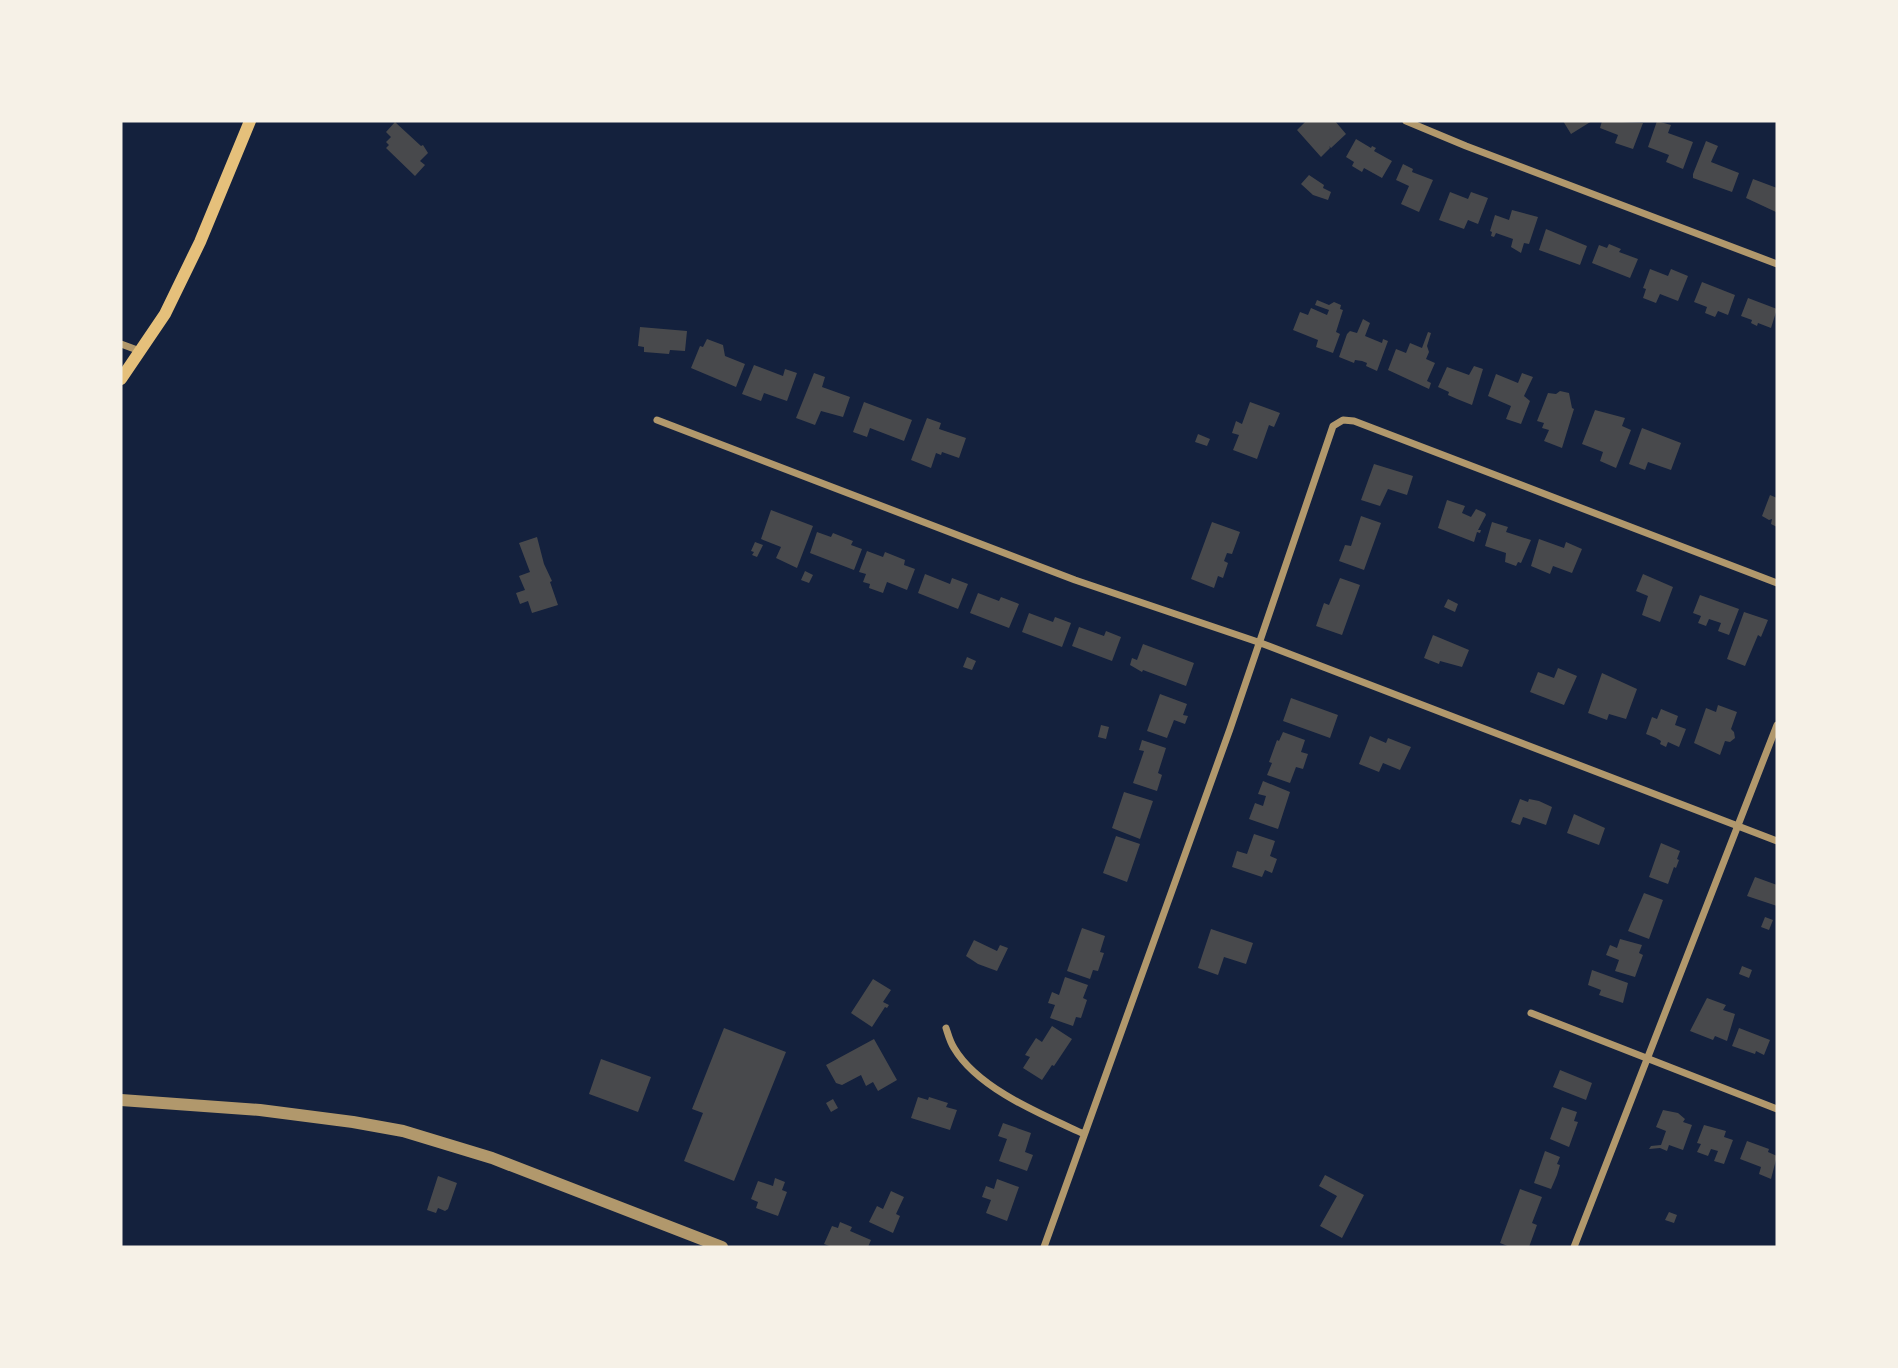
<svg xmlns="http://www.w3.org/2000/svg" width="1898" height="1368" viewBox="0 0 1898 1368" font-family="Lora,serif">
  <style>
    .building { fill: #48494c }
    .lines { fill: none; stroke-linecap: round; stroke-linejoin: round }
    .minor { stroke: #b1986c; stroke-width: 7 }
    .tertiary { stroke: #b1986c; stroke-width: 12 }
    .secondary { stroke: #e5c07b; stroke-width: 12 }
  </style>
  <rect width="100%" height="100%" fill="#14213d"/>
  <!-- building -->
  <path class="building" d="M1306 121H1335L1346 134 1331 148 1329 146 1330 148 1321 157 1297 130Z
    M1563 121H1592L1571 134Z
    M1602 121 1643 123 1633 149 1615 143 1618 135 1600 128Z
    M1657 121 1671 125 1668 133 1693 142 1683 169 1666 162 1669 155 1648 147Z
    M395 122 421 146 423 145 428 153 420 161 425 165 415 176 386 148 389 145 386 142 391 137 386 132Z
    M1356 139 1371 148 1372 146 1376 148 1374 151 1392 161 1382 178 1364 168 1362 172 1352 166 1354 162 1346 157Z
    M1706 141 1718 146 1711 162 1739 173 1732 192 1693 178V174Z
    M1403 164 1413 169 1412 172 1433 180 1419 212 1401 204 1409 186 1396 180Z
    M1309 175 1324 185 1323 188 1331 192 1328 200 1313 195 1301 184Z
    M1753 179 1777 188 1776 212 1746 198Z
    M1450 192 1468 199 1471 192 1488 198 1478 224 1468 220 1464 229 1439 220Z
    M1512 210 1538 217 1529 244 1524 243 1521 253 1511 247 1513 239 1496 233 1494 237 1491 236 1492 232 1490 231 1495 215 1509 220Z
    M1546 229 1587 246 1580 265 1539 250Z
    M1609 244 1621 249 1619 252 1638 259 1630 278 1592 263 1599 245 1607 248Z
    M1650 269 1668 276 1671 269 1688 276 1678 301 1660 294 1656 303 1643 298 1646 289 1643 288Z
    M1702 282 1735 295 1728 315 1718 311 1715 317 1705 313 1707 307 1694 302Z
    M1748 298 1777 309 1771 328 1758 323 1757 326 1751 323 1752 320 1741 316Z
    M1317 300 1329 305 1334 302 1341 305 1340 309 1343 310 1336 332 1340 334 1333 353 1316 347 1318 340 1293 330 1300 312 1308 315 1311 308 1327 315 1329 310 1315 305Z
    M1363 319 1370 323 1365 336 1382 343 1383 339 1388 341 1377 371 1366 366 1367 363 1362 361 1355 360 1354 363 1339 357 1347 334 1350 331 1357 333Z
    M640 327 687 331 685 351 670 350 669 354 644 352V347L638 346Z
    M1428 332 1431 333 1427 346 1429 352 1426 359 1435 363 1427 381 1431 383 1429 389 1388 370 1396 349 1406 353 1410 343 1422 348Z
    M707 339 723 345 725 356 745 364 736 387 691 368 700 346 703 347Z
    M754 365 783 376 785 369 797 373 787 401 764 393 761 401 742 394Z
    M1474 366 1483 369 1472 405 1457 399 1448 395 1449 392 1438 387 1447 367 1469 375Z
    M814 373 825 377 822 387 850 397 843 417 821 411 815 425 796 418Z
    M1522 373 1533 377 1524 396 1530 401 1521 424 1506 419 1511 406 1488 396 1496 374 1518 383Z
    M1560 391 1569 393 1572 408 1574 409 1562 448 1544 441 1549 430 1542 428 1544 423 1537 421 1548 393 1556 394Z
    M864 402 912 420 904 441 870 428 867 437 853 432Z
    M1250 402 1280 413 1274 427 1269 425 1257 459 1233 450 1239 435 1232 433 1236 421 1242 424Z
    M1595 410 1625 418 1622 426 1631 430 1616 468 1600 461 1603 452 1582 444Z
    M927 418 941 423 939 429 966 438 959 458 942 452 941 455 936 453 931 468 911 460Z
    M1642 428 1681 443 1671 470 1648 462 1645 470 1629 464Z
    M1198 434 1210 439 1207 446 1195 442Z
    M1374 464 1413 476 1407 495 1388 489 1380 506 1361 500Z
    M1770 495 1777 498V527L1771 524 1772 519 1769 520 1762 516Z
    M1447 500 1465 506 1462 513 1471 517 1476 509 1485 513 1486 515 1478 530H1481L1480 533 1477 532 1474 542 1438 528Z
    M771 510 813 526 797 568 776 558 781 547 761 539Z
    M1361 516 1381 523 1364 570 1339 561 1345 545 1351 546Z
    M1212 522 1240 532 1232 554 1227 553 1224 561 1228 563 1223 578 1218 576 1214 588 1191 579Z
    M1492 522 1508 527 1506 532 1531 540 1521 563 1518 562 1516 566 1505 562 1506 553 1485 546Z
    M817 532 831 537 833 533 853 541 851 545 862 549 854 570 810 553Z
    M537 537 544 564 552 581 550 582 558 605 532 613 528 601 520 604 516 593 525 590 519 576 530 572 519 543Z
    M1539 539 1564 548 1566 542 1582 549 1572 573 1553 566 1550 574 1531 566Z
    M755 542 763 545 757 557 752 555 754 552 751 551Z
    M867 551 883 557 885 552 905 560 904 565 915 569 907 590 887 582 883 593 869 588 870 584 863 582 866 574 859 572Z
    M805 571 813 575 809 583 801 580Z
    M925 574 950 584 952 578 968 584 958 609 918 593Z
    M1643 574 1673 587 1660 622 1642 615 1648 596 1636 591Z
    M1340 578 1360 585 1342 635 1316 626 1324 603 1329 605Z
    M978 593 999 601 1001 597 1019 604 1009 628 970 613Z
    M1700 595 1739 609 1729 635 1718 631 1721 623 1709 619 1706 626 1698 623 1701 616 1693 613Z
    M1448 599 1458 604 1455 612 1444 607Z
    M1744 612 1768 620 1761 637 1758 635 1745 666 1727 659Z
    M1029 613 1053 622 1055 617 1071 623 1062 647 1022 632Z
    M1079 627 1104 636 1106 631 1121 637 1112 661 1072 646Z
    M1433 635 1469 650 1462 667 1440 661 1439 664 1424 658Z
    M1143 644 1194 663 1186 686 1143 670 1142 672 1130 665 1132 658 1137 660Z
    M967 657 976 661 972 670 963 667Z
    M1558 668 1577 676 1564 705 1530 692 1538 672 1554 678Z
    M1602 673 1637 689 1626 719 1609 714 1607 720 1588 713Z
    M1160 694 1187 704 1183 715 1188 716 1185 724 1174 720 1167 738 1147 731Z
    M1291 698 1338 715 1330 738 1283 721Z
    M1718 705 1737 712 1731 729 1734 732 1735 738 1730 742 1725 741 1720 755 1694 743 1706 708 1716 712Z
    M1661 709 1678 716 1675 725 1686 729 1679 747 1668 742 1666 747 1660 744 1661 741 1656 738 1646 734 1652 717 1657 719Z
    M1101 725 1109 727 1106 739 1098 737Z
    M1283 732 1305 740 1301 752 1308 754 1303 769 1296 767 1290 783 1267 775 1272 763 1269 762 1277 740 1279 741Z
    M1370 736 1386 743 1388 738 1411 747 1400 770 1383 763 1379 772 1359 764Z
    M1142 740 1166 748 1158 773 1162 775 1157 791 1133 783 1144 751 1139 750Z
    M1263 781 1290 792 1278 829 1249 819 1255 803 1263 806 1266 796 1258 794Z
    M1124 792 1153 801 1140 839 1112 828Z
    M1520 799 1528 802 1529 799 1539 801 1552 807 1546 825 1523 817 1520 825 1511 822Z
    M1574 814 1605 828 1599 845 1567 833Z
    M1254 834 1275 841 1270 856 1277 859 1272 873 1265 870 1262 877 1232 867 1237 851 1247 854Z
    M1116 836 1140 844 1127 882 1103 873Z
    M1661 843 1680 851 1677 859 1679 860 1676 868 1674 867 1668 884 1649 877Z
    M1755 877 1777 885V906L1747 896Z
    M1644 893 1663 900 1649 939 1628 931Z
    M1765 917 1773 920 1769 930 1761 927Z
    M1082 928 1105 936 1100 952 1104 953 1098 971 1093 970 1090 979 1067 971Z
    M1211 929 1253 943 1246 964 1224 957 1218 975 1198 968Z
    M1620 939 1642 945 1639 953 1643 955 1635 977 1615 971 1619 960 1606 955 1610 945 1617 948Z
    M974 940 997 951 1000 945 1008 948 997 971 978 964 966 956Z
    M1742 966 1752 970 1749 978 1739 974Z
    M1592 970 1628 983 1623 1003 1599 995 1601 990 1588 985Z
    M1065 977 1088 985 1083 998 1087 1000 1081 1018 1076 1017 1073 1026 1050 1018 1055 1005 1048 1003 1052 992 1059 995Z
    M873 979 891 990 883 1002 889 1005 887 1008 885 1007 872 1027 851 1013Z
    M1707 998 1726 1005 1723 1010 1735 1014 1727 1041 1715 1036 1713 1040 1690 1031Z
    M1052 1026 1072 1039 1054 1066 1052 1065 1042 1080 1023 1068 1030 1057 1025 1055 1036 1038 1042 1042Z
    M724 1028 786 1052 734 1181 684 1161 703 1113 692 1109Z
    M1739 1028 1770 1040 1764 1055 1756 1051 1755 1054 1732 1046Z
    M874 1039 897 1080 878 1091 873 1082 866 1086 861 1075 842 1085 836 1083 826 1065Z
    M601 1059 651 1077 638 1112 589 1094Z
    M1560 1070 1592 1083 1586 1100 1553 1087Z
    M918 1097 928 1100 929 1097 948 1103 946 1107 957 1110 950 1130 911 1118Z
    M833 1099 838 1108 831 1112 826 1103Z
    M1562 1107 1577 1112 1574 1121 1578 1122 1569 1147 1550 1139Z
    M1663 1110 1678 1113 1685 1119 1683 1122 1692 1125 1683 1150 1669 1145 1667 1151 1660 1148 1649 1149 1651 1146 1661 1145 1666 1131 1656 1127Z
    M1003 1123 1031 1133 1025 1152 1033 1155 1027 1171 999 1161 1007 1139 998 1136Z
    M1704 1125 1726 1131 1724 1137 1733 1140 1724 1164 1714 1161 1718 1151 1711 1149 1708 1156 1697 1152 1701 1144 1697 1143Z
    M1747 1141 1769 1149 1768 1152 1777 1156 1771 1179 1759 1174 1761 1167 1740 1159Z
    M1545 1151 1560 1157 1557 1164 1560 1165 1557 1175 1551 1189 1534 1183Z
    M1325 1175 1364 1195 1342 1238 1320 1226 1337 1196 1319 1186Z
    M438 1176 457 1183 448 1209 445 1211 438 1208 436 1213 427 1210Z
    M775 1178 785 1182 782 1190 787 1192 778 1216 756 1208 758 1202 751 1199 758 1181 773 1186Z
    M997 1179 1019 1187 1007 1221 986 1213 991 1200 982 1197 986 1186 994 1189Z
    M1520 1189 1542 1197 1532 1223 1537 1225 1529 1247H1510L1500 1243Z
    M891 1191 904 1197 896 1214 900 1216 893 1233 869 1222 877 1206 883 1209Z
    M1669 1212 1677 1215 1674 1223 1665 1220Z
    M840 1222 852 1227 850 1231 871 1240 868 1247H832L824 1244 832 1226 838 1228Z"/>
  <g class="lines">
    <!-- minor -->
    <path class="minor" d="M1406 121 1466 146 1777 264
      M121 344 140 351
      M657 420 1075 580 1258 642 1777 841
      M1531 1013 1777 1109
      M946 1028C948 1034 950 1042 954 1048 978 1089 1043 1115 1084 1134
      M1044 1247 1230 729 1333 426 1343 420 1354 421 1777 583
      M1574 1247 1777 725"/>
    <!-- tertiary -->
    <path class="tertiary" d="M121 1100 260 1110 353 1122 403 1131 492 1158 722 1247"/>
    <!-- secondary -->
    <path class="secondary" d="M121 379 165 314 200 242 250 121"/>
  </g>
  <!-- border -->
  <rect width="1898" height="1368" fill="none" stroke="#f6f1e7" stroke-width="245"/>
</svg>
